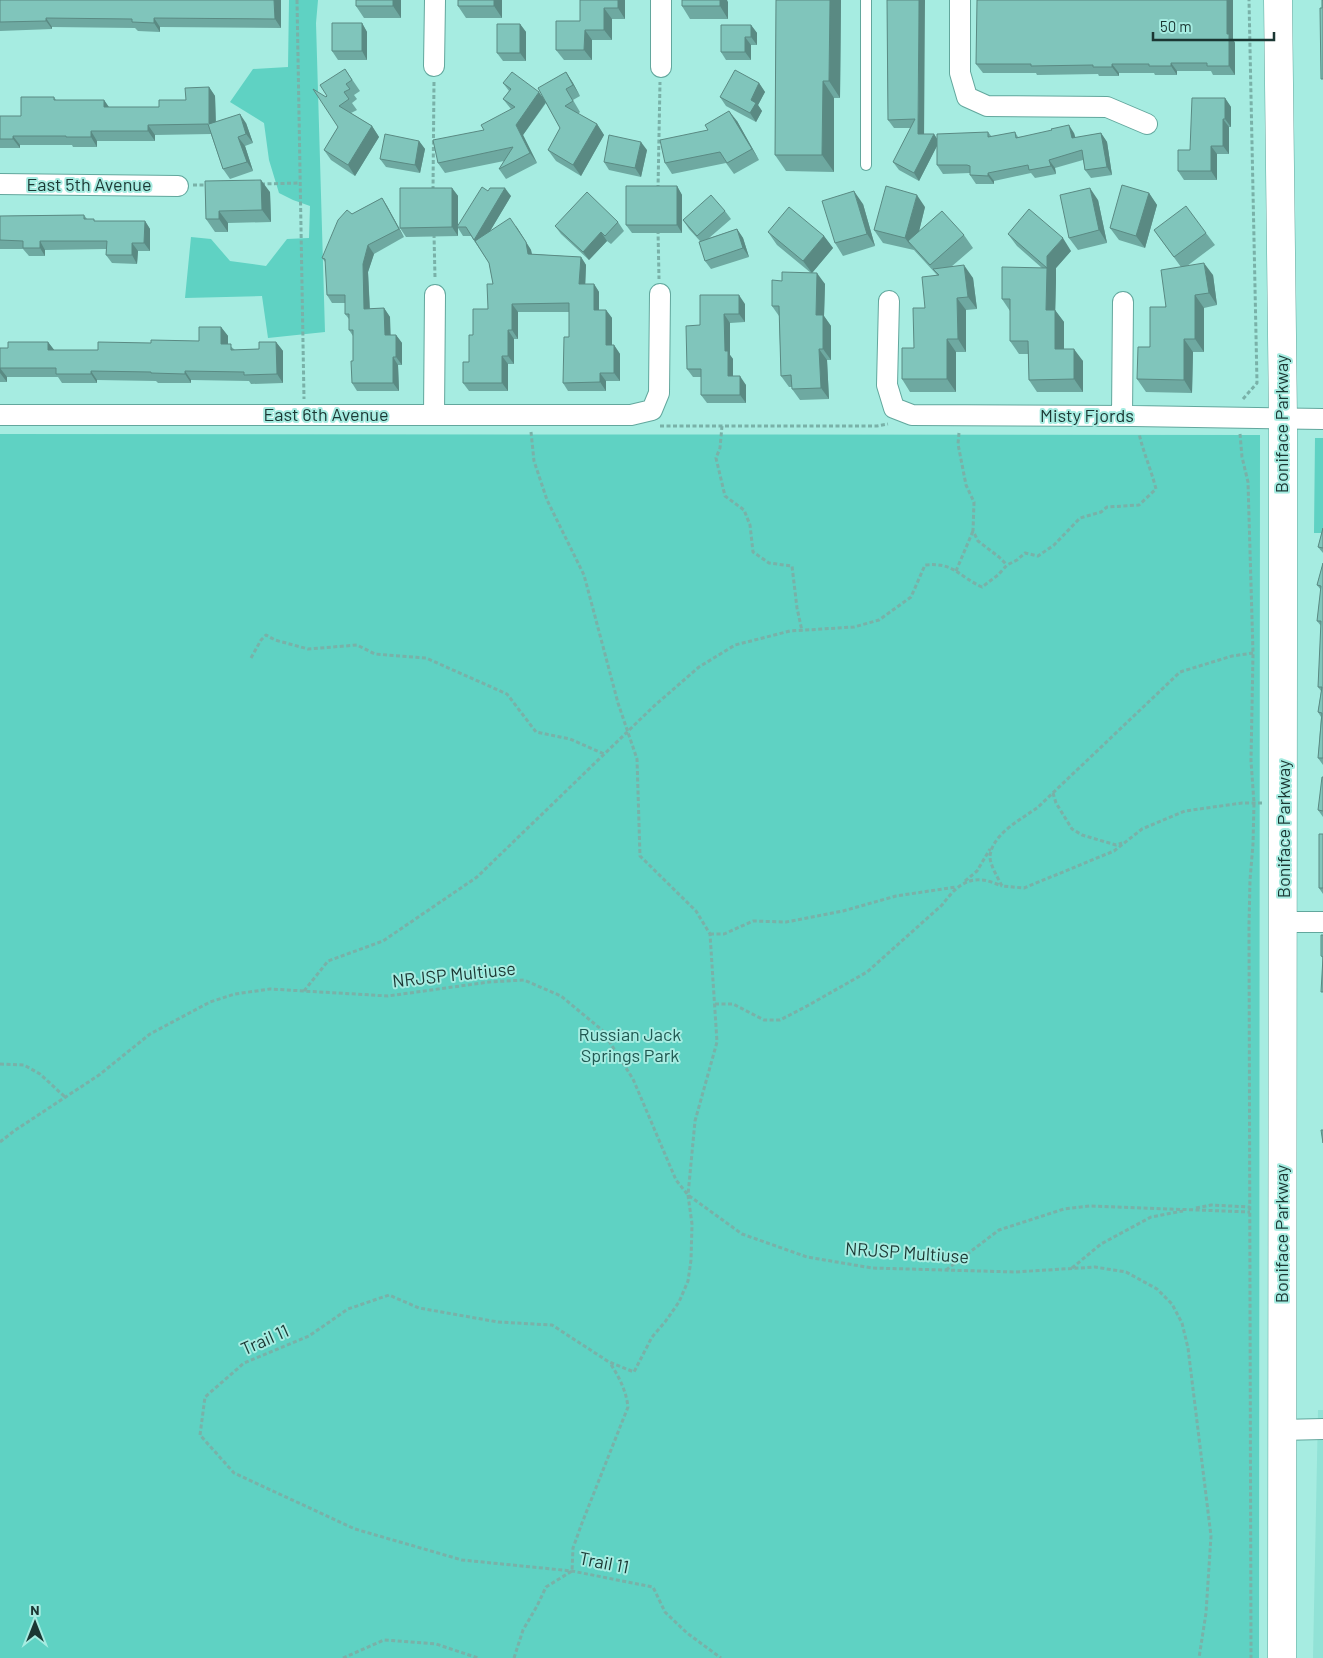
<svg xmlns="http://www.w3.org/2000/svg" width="1323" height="1658" viewBox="0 0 1323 1658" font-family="Barlow,sans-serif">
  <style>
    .built { fill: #91e2d6 }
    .green { fill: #5fd2c3 }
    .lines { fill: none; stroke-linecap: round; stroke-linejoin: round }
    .lane-casing { stroke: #62a79d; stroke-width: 12 }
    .street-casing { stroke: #62a79d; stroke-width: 22 }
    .primary-casing { stroke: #62a79d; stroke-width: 29 }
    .path { stroke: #79b1a8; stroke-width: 3; stroke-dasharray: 4 2.5; stroke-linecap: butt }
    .lane { stroke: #fff; stroke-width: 10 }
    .street { stroke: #fff; stroke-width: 20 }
    .primary { stroke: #fff; stroke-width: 28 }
    .wall { fill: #6ea9a1 }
    .shaded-wall { fill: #5a8a83 }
    .building { fill: #80c5bb; stroke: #5a8a83 }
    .labels { text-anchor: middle; stroke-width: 4; stroke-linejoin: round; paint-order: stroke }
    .street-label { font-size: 18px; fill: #1b3733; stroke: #a6ece1 }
    .park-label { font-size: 18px; fill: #205851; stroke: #a6ece1 }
  </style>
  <rect width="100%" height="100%" fill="#a6ece1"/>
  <!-- built -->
  <path class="built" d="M1318 1410H1323V1658H1313Z"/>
  <!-- green -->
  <path class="green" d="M289 0H318L316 23 325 332 268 338 262 296 185 298 191 237 211 239 230 261 266 266 287 239 309 238 310 206 293 200 279 193 269 160 264 123 230 102 253 69 288 67Z
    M0 434 1260 435 1259 1658H0Z
    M1315 438H1323V533H1314Z"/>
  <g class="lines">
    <defs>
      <path id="lane" d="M866 0V165"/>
      <path id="street" d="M661 0V67
        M960 0V73L967 97 987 106 1107 107 1147 124
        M434 66 435 0
        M0 184 178 186
        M889 301 887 385 894 408 912 415 1133 416 1323 419
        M0 415H631L652 410 659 393 660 294
        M434 415 435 295
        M1122 416 1123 302
        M1284 922H1323
        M1281 1430 1323 1429"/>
      <path id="primary" d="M1278 0 1283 419V651L1282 1658"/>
    </defs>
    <!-- lane casing -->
    <use href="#lane" class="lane-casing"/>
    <!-- street casing -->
    <use href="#street" class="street-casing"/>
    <!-- primary casing -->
    <use href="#primary" class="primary-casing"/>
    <!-- path -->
    <path class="path" d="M297 0 304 399
      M261 184 300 183
      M193 185H209
      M658 189 660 82
      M433 190 434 81
      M658 230 659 279
      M434 234 435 278
      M1243 399 1257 383 1249 0
      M660 426H877L888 424
      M722 426 720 448 716 458 725 496 744 510 750 525 753 552 769 563 792 566 797 608 802 631
      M531 432 534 461 547 500 584 575 618 703 637 759 640 856 696 911 710 934 717 1042 695 1121 688 1195 692 1224 691 1260 688 1281 679 1302 665 1322 652 1337 634 1372 609 1362 552 1325 498 1322 419 1308 389 1295 348 1309 309 1336 244 1363 205 1397 200 1435 234 1473 355 1529 462 1560 572 1571 653 1587 665 1612 687 1633 721 1658
      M959 433 958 444 966 485 974 502 973 531 978 541 999 557 1007 565
      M1240 434 1242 457 1248 482 1253 653 1251 761 1254 803 1253 844 1250 880 1249 926 1251 1658
      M956 571 973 531
      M1253 653 1232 656 1180 672 1037 808C1021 819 991 835 990 857 990 865 998 878 1002 886L1024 888 1114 851 1142 829 1185 811 1242 803H1262
      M251 658 261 640 266 635 275 640 308 649 357 645 375 654 426 658 507 694 536 732 570 739 604 754
      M1053 793 1056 803 1072 829 1082 835 1116 845 1122 843
      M965 881 977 871 990 849
      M710 934H724L753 921 786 922 843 911 896 896 956 887
      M304 991 328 961 383 941 477 877 654 706 699 667 735 645 790 631 854 627 879 620 911 597 925 565C954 562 958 576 982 587L998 575 1007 565 1017 560 1025 553 1038 556 1054 545 1080 518 1101 512 1107 507 1139 505 1156 489C1151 469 1143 452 1139 433
      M715 1004H733L764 1020H780L807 1006 867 972 942 905C952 892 963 878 982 880 988 880 996 884 1002 886
      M0 1064 24 1065 40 1074 65 1097
      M0 1142 14 1131 99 1075 150 1034 210 1002 235 994 270 989 388 996 489 982 524 980 561 996 602 1030 633 1079 676 1180 688 1195 742 1234 807 1257 872 1268 1015 1272 1095 1267 1126 1272 1157 1289 1172 1304 1182 1323 1188 1348 1211 1536 1206 1613 1199 1658
      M1196 1208 1211 1205 1250 1207
      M1072 1268 1101 1244 1151 1217 1183 1211
      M946 1270 999 1230 1064 1209 1090 1206 1250 1212
      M343 1658 384 1640 436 1644 478 1658
      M514 1658 523 1630 537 1606 546 1587 572 1571 573 1548 582 1523 628 1407C626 1390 619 1377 610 1363"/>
    <!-- lane -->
    <use href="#lane" class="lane"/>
    <!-- street -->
    <use href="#street" class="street"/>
    <!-- primary -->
    <use href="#primary" class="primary"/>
  </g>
  <!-- wall -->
  <path class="wall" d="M0 0H281V28L160 27V32L138 31 135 28 52 27V29L0 31Z
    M401 0V18H364L356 6Z
    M502 0V18H466L458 6Z
    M580 0H625V19H612V40H592V60H564L556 50 580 21Z
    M776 0H841L840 98H834V172L786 171 775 155Z
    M887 0 924 134H934L937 139 988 132 992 137 1015 132 1018 137 1074 133 1075 138 1101 133 1107 142 1112 175 1091 178 1085 170 1083 160 1055 168 1056 174 1035 178 1031 173 994 181V184H976L970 175V173L943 174 937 165V146L919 181 899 170 893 162 911 128H894L888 120Z
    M1233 0V39L1235 43V75H1213L1211 71H1177V75H1155L1154 73H1119V76H1099L1098 74 1037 75 1036 73H983L976 64Z
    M728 2V19H690L682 6Z
    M362 23 367 32V60H338L332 51Z
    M520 24 526 32V61H503L497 53Z
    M751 25 757 33V45H751V60H726L721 52Z
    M345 69 360 91 354 95 357 99 352 103 357 110 351 113 372 126 379 137 355 176 331 160 324 150 338 127 327 96Z
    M566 72 573 83 580 96 573 100 580 112 578 114 597 124 604 135 581 176 556 161 548 150 560 128 546 103 523 135 537 163 506 179 499 169 504 161 445 173 438 163 484 130 511 109 503 99 509 91 503 83 542 96Z
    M759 83 765 92 758 105 762 111 756 122 726 106 720 97Z
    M209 87 215 96 216 122 246 123 253 143 245 146 253 171 230 179 223 169 211 134 155 135V141H97V147H73L72 145H20V148H0V116H21L54 97 56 100H104L109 107H159L186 100Z
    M1225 98 1231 107V127H1229V154H1217V180H1184L1178 171 1190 150Z
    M737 121 759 160 734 174 726 163 672 174 665 163 708 130Z
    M419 141 425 149 420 173 386 167 380 159Z
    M647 150 641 177 609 170 604 162Z
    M205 181 270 192 271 222 228 223V232H215L206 219Z
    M677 186 682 195V233H632L626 225Z
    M452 188 458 196V226L488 191 511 196 490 231 516 226 531 250 532 254 581 257 586 265 585 284H594L599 292V310H606L612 318V345H614L620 354V381H606V391H568L563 383 569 337V312H518V339H514V364H508V391H469L463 383 469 362 473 335 488 309 493 284 489 263 471 236H463L458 228V236L406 237 400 228Z
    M1149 193 1157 205 1145 248 1119 240 1110 228Z
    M382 198 387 206 404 237 374 254 368 272 370 309 384 308 390 317V335H396L402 343V365H398L399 391H357L352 383 353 361V336L349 330V319L345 314V303H332L327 295 326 263 322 258 352 214Z
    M1098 200 1107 243 1078 250 1069 238Z
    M863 204 875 246 843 256 835 243Z
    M925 207 919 231 964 235 973 248 951 267 973 278 977 309 966 310V352H956V392H910L902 379 914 348 925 308 937 275 914 250 883 243 874 230Z
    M725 211 731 219 709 238 737 229 743 238 749 257 711 269 705 261 700 241 689 229 683 220Z
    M84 215 87 219 96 221H145L150 229V251H138L137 264 112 263 106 255V249L45 250V256H29L23 249H0V216Z
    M618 222 624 231 611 244 607 241 589 260 561 234 555 226Z
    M1154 230 1206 233 1215 245 1187 266 1213 275 1217 305 1204 308V352H1193L1192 393 1146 392 1137 379 1181 267Z
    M768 232 824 236 833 248 812 273 825 284 824 316 831 326V360H827L829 399 800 400 792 389V387H789L781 376 779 316 772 306 782 281 811 273 777 245Z
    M1008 234 1071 251 1056 268V280L1055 279 1056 280 1055 310 1064 322V349L1083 361V392H1037L1029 380 1028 354H1019L1010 341V311L1002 299 1042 268 1017 246Z
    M745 304V322L730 323V355L733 359V376L746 385V403H707L701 395V377H693L687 369 700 325Z
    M221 327 228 336V344L235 350 259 349 276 342 283 351V383L251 384 249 381 191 380V383H158L156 381 97 380V383H62L58 377H7V382H0V348H8L48 342 54 350H98L151 343 199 341Z
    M1323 528V553L1318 547Z
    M1323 563V765L1318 758 1321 717 1318 712 1321 691 1318 687 1321 626 1317 621 1321 590 1317 585Z
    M1323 777V817L1318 810Z
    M1323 834V894L1319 888Z"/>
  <!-- shaded-wall -->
  <path class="shaded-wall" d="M274 0H281V28L275 19Z
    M393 0H401V18L393 6Z
    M494 0H502V18L494 6Z
    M618 0H625V19L618 8Z
    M720 0H727L728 2V19L720 6Z
    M830 0H841L840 98 829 81Z
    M919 0H925L924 142 918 134Z
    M1227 0H1233V39L1235 43V75L1229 66 1227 34Z
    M604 8 612 19V40L604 30Z
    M46 18 52 27V29L46 21Z
    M154 18 160 27V32L154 23Z
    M362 23 367 32V60L362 51Z
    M520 24 526 32V61L520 53Z
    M751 25 757 33V45L751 37Z
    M585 30 592 40V60L584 50Z
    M745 37 751 45V60L745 52Z
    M1171 63 1177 71V75L1171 66Z
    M1112 64 1119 73V76L1112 67Z
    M566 72 573 83 580 96 573 85Z
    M823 81 834 98V172L822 155Z
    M759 83 765 92 758 105 762 111 756 122 750 113 751 100Z
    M209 87 215 96 216 133 209 124Z
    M539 92 546 102 523 135 537 163 530 153 516 125Z
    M1225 98 1231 107V127L1225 119Z
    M104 100 110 109 104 107Z
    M729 111 737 121 759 160 752 149Z
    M240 114 246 123 253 143 246 134Z
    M1223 119 1229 127V154L1223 146Z
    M597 124 604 135 581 176 573 165Z
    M148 125 155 135V141L148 131Z
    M1069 125 1074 133 1078 146 1072 138Z
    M372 126 379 137 355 176 348 165Z
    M91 131 97 141V147L91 137Z
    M1101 133 1107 142 1112 175 1107 167Z
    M934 134 939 142 919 181 914 173Z
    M13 136 20 145V148L13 139Z
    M238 137 245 146 253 171 247 162Z
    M419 141 425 149 420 173 415 165Z
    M641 142 647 150 641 177 635 168Z
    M1211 146 1217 154V180L1211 171Z
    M1049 160 1055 168 1056 174 1051 166Z
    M988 173 994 181V184L988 176Z
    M261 180 270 192 271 222 262 210Z
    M677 186 682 195V233L677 225Z
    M452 188 458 196V236L452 227Z
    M505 188 511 196 480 248 474 240Z
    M1090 188 1098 200 1107 243 1099 230Z
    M854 191 863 204 875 246 867 234Z
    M1149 193 1157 205 1145 248 1136 236Z
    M917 195 925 207 915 248 908 241 914 250 905 238Z
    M382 198 387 206 404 237 399 229Z
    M219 211 228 223V232L219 219Z
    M145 221 150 229V251L144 243Z
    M516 226 531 250 533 262 528 254Z
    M737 229 743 238 749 257 743 248Z
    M601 232 607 241 589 260 583 252Z
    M824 236 833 248 812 273 803 261Z
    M1063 238 1071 251 1056 268V280L1047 268V256Z
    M40 241 45 250V256L40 248Z
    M132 243 138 251 137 264 132 255Z
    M368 245 374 254 368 272 370 317 364 309 363 264Z
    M581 257 586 265 585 292 579 284Z
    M1204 263 1213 275 1217 305 1209 293Z
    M964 265 973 278 977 309 968 297Z
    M1047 268 1056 280 1055 322 1046 310Z
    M817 273 825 284 824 316 831 326V360L823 349 816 315Z
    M594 284 599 292V318L594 310Z
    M739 295 745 304V322L739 314Z
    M1195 295 1204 308V352L1195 339Z
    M957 298 966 310V352L958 339Z
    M512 304 518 312V339L512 330Z
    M384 308 390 317 391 343 385 335Z
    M606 310 612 318V354L606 345Z
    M1055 310 1064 322V361L1055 349Z
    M724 314 730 323V355L733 359V385L728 376 725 351Z
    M221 327 228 336V354L221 344Z
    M508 330 514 339V364L508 356Z
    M396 335 402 343V365L396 357Z
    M947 339 956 352V392L947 379Z
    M1184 339 1193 352 1192 393 1184 380Z
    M48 342 55 351 48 350Z
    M276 342 283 351V383L277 374Z
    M614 345 620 354V381L614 373Z
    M819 349 827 360 829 399 821 388Z
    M1074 349 1083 361V392L1074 379Z
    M502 356 508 364V391L502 383Z
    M393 357 398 365 399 391 393 383Z
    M0 368 7 377V382L0 373Z
    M91 371 97 380V383L91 374Z
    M185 371 191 380V383L185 374Z
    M600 373 606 381V391L600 382Z
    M740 376 746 385V403L740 395Z"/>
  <!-- building -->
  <path class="building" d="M0 0H274L275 19 154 18V23L132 22V19L46 18V21L0 22Z
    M356 0H393V6H356Z
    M458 0H494V6H458Z
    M580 0H618V8H604V30H585L584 50H556V21H580Z
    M682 0H720V6H682Z
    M776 0H830L829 81H823L822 155H775Z
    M887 0H919L918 134H934L914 173 893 162 915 119 888 120Z
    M977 0H1227V34H1229V66H1207V63H1171V66H1149V64H1112V67H1093V65L1031 66V64H976Z
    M1322 0H1323V79H1321L1320 8H1322Z
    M332 23H362V51H332Z
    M497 24H520V53H497Z
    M721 25H751V37H745V52H721Z
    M345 69 352 80 346 84 350 89 344 92 349 99 339 106 372 126 348 165 324 150 338 127 313 89 326 97 327 96 320 85Z
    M735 70 759 83 751 100 756 103 750 113 720 97Z
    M512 72 539 92 516 125 530 153 499 169 513 147 438 163 433 140 484 130 481 125 515 107 503 99 511 89 503 83Z
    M566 72 573 85 566 89 573 101 565 106 597 124 573 165 548 150 560 128 538 88Z
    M209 87V124L240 114 246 134 238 137 247 162 223 169 208 124 148 125V131H91V137H66V136H13V139H0V116H21V97H54V100H104V107H159V100H186L185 88Z
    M1192 98H1225V119H1223V146H1211V171H1178V150H1190Z
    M729 111 752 149 727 163 720 152 665 163 660 140 708 130 705 125Z
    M1069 125 1072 138 1101 133 1107 167 1085 170 1082 150 1049 160 1051 166 1029 170 1028 165 988 173V176L970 175V166L967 165H937V134L988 132V137L1015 132 1016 138 1052 130 1051 129Z
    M385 134 419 141 415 165 380 159Z
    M609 135 641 142 635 168 604 162Z
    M261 180 262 210 219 211V219H206L205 181Z
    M1122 185 1149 193 1136 236 1110 228Z
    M626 186H677V225H626Z
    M886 186 917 195 905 238 874 230Z
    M482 187 488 191 490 188H505L474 240 466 227H457Z
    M400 188H452V227L400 228Z
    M1090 188 1099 230 1069 238 1060 195Z
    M854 191 867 234 835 243 822 201Z
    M587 192 618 222 605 236 601 232 583 252 555 226Z
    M711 195 725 211 697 236 683 220Z
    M382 198 399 229 368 245 363 264 364 309 384 308 385 335H396V357H393V383H352L351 361H353V330H349V314H345V295H327L325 259 322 258 338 220 347 210 352 214Z
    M1186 206 1206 233 1174 257 1154 230Z
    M789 207 824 236 803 261 768 232Z
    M1029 209 1063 238 1047 256V268L1008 234Z
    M942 211 964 235 930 265 908 241Z
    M84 215V219H94V221H145L144 243H132V255H106L107 241H40V248H23V241L0 240V216Z
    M510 218 526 242 528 254 581 257 579 284H594V310H606V345H614V373H600V382L563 383 564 337H569V303L512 304V330H508V356H502V383H463V362H469V335H473V309H488L487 284H493L489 263 475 241Z
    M737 229 743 248 705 261 699 242Z
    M1204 263 1209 293 1195 295V339H1184V380L1137 379 1138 347H1150V307H1166L1161 270Z
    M964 265 968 297 957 298 958 339H947V379H902V348H914L913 308H925L922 277 939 275 933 269Z
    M1002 267 1047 268 1046 310H1055V349H1074V379L1029 380 1028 341H1010V299H1002Z
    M782 272 817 273 816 315H823V349H819L821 388 792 389 791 375 781 376 779 306H772V280L782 281Z
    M700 295H739V314H724L725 351H728V376H740V395H701V369H687L686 326 700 325Z
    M199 327H221V344H231V350L259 349V342H276L277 374 244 375V372L185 371V374L151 373V372L91 371V374H56V368H0V373V348H8V342H48V350H98V342L151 343V340L199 341Z
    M1323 528V548L1318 547Z
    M1323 563V758H1318L1322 713 1318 712 1322 687H1318L1321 621H1317L1321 586 1317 585Z
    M1322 777H1323V811L1318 810Z
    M1319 834H1323V888H1319Z
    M1321 935H1323V992H1321L1323 957 1321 956Z
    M1321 1130H1323V1143Z"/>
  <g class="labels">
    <!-- street labels -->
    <g class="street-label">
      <text x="89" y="191">East 5th Avenue</text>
      <text x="326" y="421">East 6th Avenue</text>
      <text x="1087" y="422">Misty Fjords</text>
      <text transform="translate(1282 424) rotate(-90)" y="6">Boniface Parkway</text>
      <text transform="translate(1284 829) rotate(-90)" y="6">Boniface Parkway</text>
      <text transform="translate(454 975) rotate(-6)" y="6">NRJSP Multiuse</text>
      <text transform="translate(1282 1234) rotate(-90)" y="6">Boniface Parkway</text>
      <text transform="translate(907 1253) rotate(4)" y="6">NRJSP Multiuse</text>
      <text transform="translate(265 1340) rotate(-24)" y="6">Trail 11</text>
      <text transform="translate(604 1563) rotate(11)" y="6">Trail 11</text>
    </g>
    <!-- park labels -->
    <g class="park-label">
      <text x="630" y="1041">Russian Jack<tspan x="630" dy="21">Springs Park</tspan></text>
    </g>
  </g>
  <!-- north arrow -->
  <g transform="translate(35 1623)" stroke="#a6ece1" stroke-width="4" paint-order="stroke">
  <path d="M0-4L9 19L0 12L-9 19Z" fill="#1b3733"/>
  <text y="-8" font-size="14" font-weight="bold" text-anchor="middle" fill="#1b3733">N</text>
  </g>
  <!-- scale -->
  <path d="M1153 32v8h121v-8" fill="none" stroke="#1b3733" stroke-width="2.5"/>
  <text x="1160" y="32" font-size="15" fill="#1b3733" stroke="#a6ece1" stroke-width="4" paint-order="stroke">50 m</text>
</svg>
